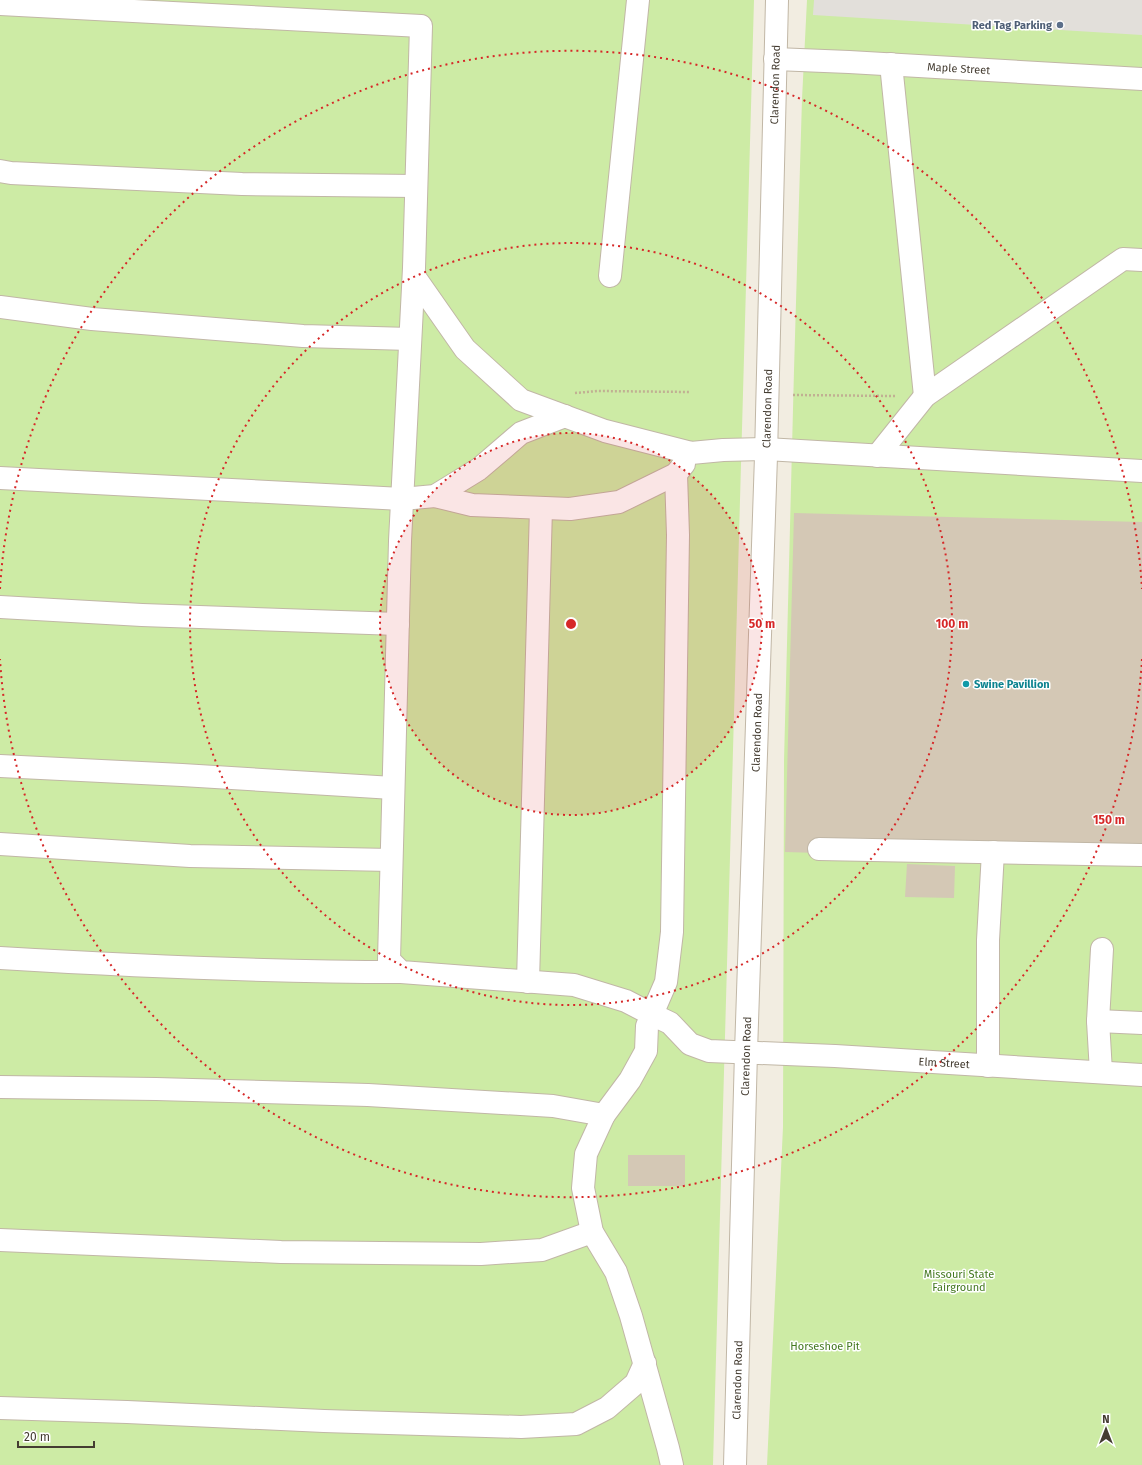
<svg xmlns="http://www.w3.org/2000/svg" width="1142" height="1465" viewBox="0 0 1142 1465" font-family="'Fira Sans',sans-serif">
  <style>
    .green { fill: #cdeba5 }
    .parking { fill: #e2dfda }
    .building { fill: #d4c8b5 }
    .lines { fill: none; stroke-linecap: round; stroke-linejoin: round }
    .minor-casing { stroke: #c1b7a6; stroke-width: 24 }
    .path { stroke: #c1b093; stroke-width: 2.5; stroke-dasharray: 2 2; stroke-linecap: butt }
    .minor { stroke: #fff; stroke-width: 22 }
    .ring { fill: none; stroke: #d62828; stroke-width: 2; stroke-dasharray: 2 4 }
    .service-dot { fill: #5c6f8a; stroke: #fff; stroke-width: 1.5 }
    .culture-dot { fill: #0f9aa8; stroke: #fff; stroke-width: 1.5 }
    .labels { text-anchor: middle; stroke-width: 3; stroke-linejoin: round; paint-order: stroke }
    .service-label { font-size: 11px; font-weight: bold; fill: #4e5e75; stroke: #fff; text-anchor: end }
    .street-label { font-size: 11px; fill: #443c31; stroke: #fff }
    .culture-label { font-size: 11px; font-weight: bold; fill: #0d838f; stroke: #fff; text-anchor: start }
    .park-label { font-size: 11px; fill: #447921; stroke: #fff }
    .centre { fill: #d62828; stroke: #fff; stroke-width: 2 }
    .ring-label { font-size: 12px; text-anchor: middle; font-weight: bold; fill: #d62828; stroke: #fff; stroke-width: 3; stroke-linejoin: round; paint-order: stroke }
  </style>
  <rect width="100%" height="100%" fill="#f2ede1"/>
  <!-- green -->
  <path class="green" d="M0 0H754L713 1465H0Z
    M807 0H1142V1465H767L783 1127 784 761 794 370 802 99Z"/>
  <!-- parking -->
  <path class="parking" d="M814 0H1142V35L813 15Z"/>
  <!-- building -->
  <path class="building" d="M794 513 1142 522V852L920 856 785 852Z
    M907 864 955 866 954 898 905 897Z
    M628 1155H685V1186H628Z"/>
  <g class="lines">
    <defs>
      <g id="minor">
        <path id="s1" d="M0 4 421 26 414 268 400 541 389 960 401 972 574 985 626 1001 651 1014 670 1023 690 1044 709 1051 835 1056 1142 1075"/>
        <path id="s2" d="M775 59 849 62 1142 79"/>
        <path d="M891 64 925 396"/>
        <path d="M0 171 11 173 242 184 416 186"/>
        <path d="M414 276 465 349 521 400 605 431 691 453 723 450 766 449 1142 471"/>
        <path d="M610 276 638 0"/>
        <path d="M0 307 92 319 303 336 410 339"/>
        <path d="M877 456 925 396 1123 259 1142 260"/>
        <path d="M0 478 402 499 435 496 479 469 521 433 565 416"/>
        <path d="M435 496 472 505 570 509 619 502 676 474 684 464"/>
        <path d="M0 607 142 615 398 624"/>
        <path d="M0 766 182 775 393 788"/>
        <path d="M0 844 190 856 391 860"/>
        <path d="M819 849 1142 855"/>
        <path d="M0 958C133 966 267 972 401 972"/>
        <path d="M528 982 541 508"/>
        <path d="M1098 1021 1142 1023"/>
        <path d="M988 1066V940L993 852"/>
        <path d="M1101 1072 1098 1021 1102 949"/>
        <path d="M0 1087 156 1089 368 1095 553 1106 604 1115"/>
        <path d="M0 1240 281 1252 481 1254 542 1250 592 1232"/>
        <path d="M0 1408 127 1412 324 1421 521 1427 576 1424 607 1408 636 1383 645 1363"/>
        <path d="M672 1465 668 1448 631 1316 616 1272 592 1232 583 1188 586 1154 604 1115 630 1080 646 1051 647 1026 666 982 672 932 678 535 676 474"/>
        <path id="s3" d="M735 1465 746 1052 766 456 777 0"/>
      </g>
    </defs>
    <!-- minor casing -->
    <use href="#minor" class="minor-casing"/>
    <!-- path -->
    <path class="path" d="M575 393 598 391 689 392
      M793 395 895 396"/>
    <!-- minor -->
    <use href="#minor" class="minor"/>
  </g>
  <!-- distance rings -->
  <circle cx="571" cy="624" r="191" fill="#d62828" fill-opacity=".12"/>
  <g class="ring">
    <circle cx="571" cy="624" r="191"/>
    <circle cx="571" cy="624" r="381"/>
    <path d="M1142 659A572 572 0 0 1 0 659M0 589A572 572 0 0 1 1142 589"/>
  </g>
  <!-- markers -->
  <circle class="service-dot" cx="1060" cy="25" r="4"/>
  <circle class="culture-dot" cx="966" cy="684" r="4"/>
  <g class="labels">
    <!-- service labels -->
    <g class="service-label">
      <text x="1052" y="29">Red Tag Parking</text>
    </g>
    <!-- street labels -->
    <g class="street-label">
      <text dy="4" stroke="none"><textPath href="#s2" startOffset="184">Maple Street</textPath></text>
      <text dy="4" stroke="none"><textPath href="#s3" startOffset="1381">Clarendon Road</textPath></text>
      <text dy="4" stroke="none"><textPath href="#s3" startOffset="1057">Clarendon Road</textPath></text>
      <text dy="4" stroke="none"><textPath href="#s3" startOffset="733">Clarendon Road</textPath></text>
      <text dy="4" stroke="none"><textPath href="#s3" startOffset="409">Clarendon Road</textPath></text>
      <text dy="4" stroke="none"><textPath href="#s1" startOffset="1935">Elm Street</textPath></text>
      <text dy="4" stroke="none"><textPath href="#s3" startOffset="85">Clarendon Road</textPath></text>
    </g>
    <!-- culture labels -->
    <g class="culture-label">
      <text x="974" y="688">Swine Pavillion</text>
    </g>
    <!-- park labels -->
    <g class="park-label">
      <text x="959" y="1278">Missouri State<tspan x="959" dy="13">Fairground</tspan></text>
      <text x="825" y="1350">Horseshoe Pit</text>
    </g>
  </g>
  <circle cx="571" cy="624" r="6" class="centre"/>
  <g class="ring-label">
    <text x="762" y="628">50 m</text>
    <text x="952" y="628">100 m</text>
    <text x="1109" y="824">150 m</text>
  </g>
  <!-- north arrow -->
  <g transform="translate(1106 1429)" stroke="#ffffff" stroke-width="3" paint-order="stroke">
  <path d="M0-3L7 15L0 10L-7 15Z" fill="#443c31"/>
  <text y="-6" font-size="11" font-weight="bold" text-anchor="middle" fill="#443c31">N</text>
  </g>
  <!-- scale -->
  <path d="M18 1441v6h76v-6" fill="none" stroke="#443c31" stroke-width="2"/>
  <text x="24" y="1441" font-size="12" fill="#443c31" stroke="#ffffff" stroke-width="3" paint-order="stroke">20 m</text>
</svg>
